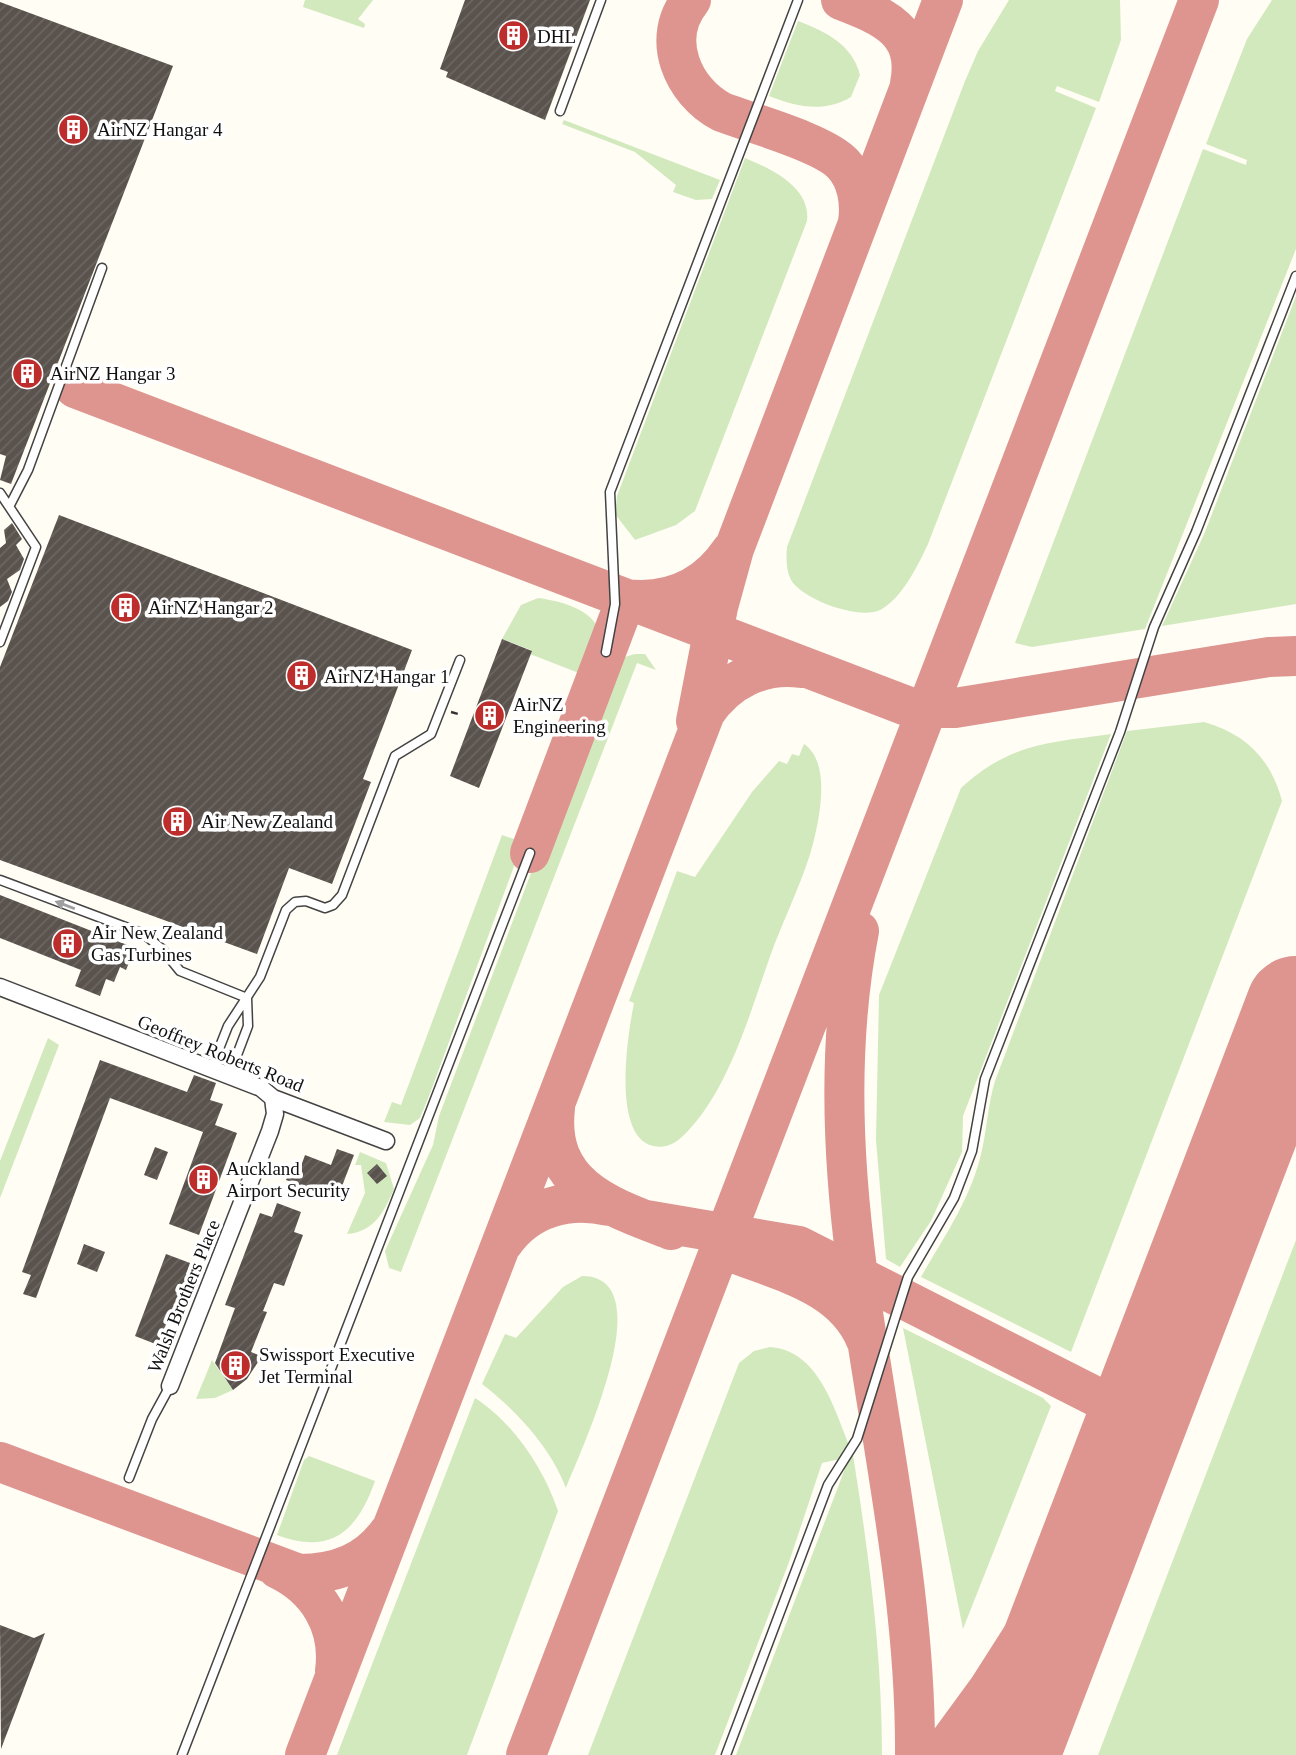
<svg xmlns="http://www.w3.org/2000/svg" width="1296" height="1755" viewBox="0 0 1296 1755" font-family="'Times New Roman',serif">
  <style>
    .grass { fill: #d2e9be }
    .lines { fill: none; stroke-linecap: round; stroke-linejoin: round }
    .taxiway { stroke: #de9590; stroke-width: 40 }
    .runway { stroke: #de9590; stroke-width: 100 }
    .building { fill: url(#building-hatch) }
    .service-casing { stroke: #434343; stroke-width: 11 }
    .minor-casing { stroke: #434343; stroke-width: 19 }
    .path { stroke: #323232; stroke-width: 2.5; stroke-dasharray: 7 3.5; stroke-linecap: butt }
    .service { stroke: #fff; stroke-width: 8 }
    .minor { stroke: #fff; stroke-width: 16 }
    .oneway { fill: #9f9f9f }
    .labels { text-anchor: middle; stroke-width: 7; stroke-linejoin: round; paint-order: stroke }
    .poi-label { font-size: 19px; fill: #101010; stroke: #fff; text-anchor: start }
    .street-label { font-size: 19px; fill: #101010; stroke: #fff }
  </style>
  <defs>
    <pattern id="building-hatch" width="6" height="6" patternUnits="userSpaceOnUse" patternTransform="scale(1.75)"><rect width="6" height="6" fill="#59524d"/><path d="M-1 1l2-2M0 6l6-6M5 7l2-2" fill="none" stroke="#6c6662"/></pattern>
  </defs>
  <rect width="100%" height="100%" fill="#fffdf4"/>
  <!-- grass -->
  <path class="grass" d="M305 0H373L358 19 365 24 364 28 303 7Z
    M1009 0H1120L1121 40 1099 102 1057 86 1055 91 1096 108 928 544C918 565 902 599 880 610 859 620 803 600 791 580 786 570 786 558 787 547L965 81 978 51Z
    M1272 0H1296V249L1145 629 1032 647 1015 643 1203 149 1246 165 1247 160 1206 144 1247 39Z
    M798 21C825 31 853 45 860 75L851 97C824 113 797 107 769 96Z
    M564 120 720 180 712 199 696 200 673 192 676 185 635 152 562 124Z
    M745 158C771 169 811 187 807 221L695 511 676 525 635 540 615 514 617 496Z
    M1296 296V604L1162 626 1205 532Z
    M538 598C562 601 606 612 600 646 598 656 593 667 589 677L530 654 531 650 502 639 521 605Z
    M636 654H645L656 670 637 663 401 1272 389 1268 385 1251 433 1145 439 1116 600 691C608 670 613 658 636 654Z
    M1204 722C1246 734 1271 759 1282 801L1071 1352 921 1277C944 1237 972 1197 982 1150 987 1127 988 1104 995 1081L1127 731Z
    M1111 734 963 1116 962 1152 931 1221 900 1267 886 1259 876 1140 879 995 961 788C1010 743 1048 743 1111 734Z
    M804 744C831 762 820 816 813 844 804 877 788 910 775 943 752 1004 732 1086 686 1133 676 1143 667 1149 653 1146 611 1136 628 1033 634 1003L629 1001 677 871 695 877 752 792 779 761 787 764 792 754 799 756Z
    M502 835 523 842 429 1096 420 1118 410 1125 384 1122 392 1102 401 1105Z
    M48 1038 59 1045 0 1198V1161Z
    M360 1152 386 1163 394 1189C384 1212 374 1232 347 1234L365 1193 361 1165H355Z
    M1296 1240V1755H1098Z
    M582 1276C664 1276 580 1452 566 1488 551 1448 516 1410 482 1384L505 1334 516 1338 563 1287Z
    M903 1328 1043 1398 1051 1406 963 1629Z
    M770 1347C818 1350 834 1408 849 1445L843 1450 840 1459 822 1463 789 1562 715 1755H588L739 1363 754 1351Z
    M212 1360 233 1390 215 1398 196 1399Z
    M475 1398C513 1422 544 1469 558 1511L467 1755H337Z
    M853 1455C869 1556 882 1653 882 1755H736L849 1458Z
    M309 1456 375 1481C357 1532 331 1555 277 1535L304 1460Z"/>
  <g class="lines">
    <!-- taxiway -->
    <path class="taxiway" d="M691 0C660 38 682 91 722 112 751 123 824 143 843 164 857 179 861 202 858 222
      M841 0C883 16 920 31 910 84
      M75 388 912 708H955L1269 657 1296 656
      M696 721 718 607 734 549 943 0
      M530 853 626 599C670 604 706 588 731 551
      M859 931C805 1208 917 1478 915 1755
      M555 1108C546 1187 611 1207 671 1230
      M646 1220 799 1246 1138 1418
      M503 1243C528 1207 568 1197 609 1206
      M726 1250C777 1271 843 1283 866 1340
      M0 1462 299 1574C336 1574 367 1563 389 1532
      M278 1569C318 1588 341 1626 335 1671
      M305 1755 705 713C727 680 762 663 801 668
      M526 1755 1199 0
      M940 1755 989 1688 1103 1509"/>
    <!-- runway -->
    <path class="runway" d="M1009 1755 1296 1006"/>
  </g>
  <!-- building -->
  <path class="building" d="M465 0H590L545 120 446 77 448 72 440 69Z
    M0 2 173 66 11 484 0 480 6 456 0 454Z
    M59 515 412 650 363 779 371 782 332 884 289 868 257 954 0 860V667Z
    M12 523 22 539 16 545 24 559 20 570 7 579 12 592 8 601 0 607V548L6 543 4 530Z
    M502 639 532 651 479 788 450 776Z
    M0 895 135 948 126 970 120 967 114 982 106 979 100 996 75 986 81 970 0 938Z
    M100 1060 187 1092 194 1075 216 1083 210 1100 223 1104 215 1125 237 1133 199 1235 169 1224 203 1132 110 1098 36 1298 23 1294 31 1275 22 1272Z
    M155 1147 168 1152 157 1180 144 1175Z
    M337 1149 354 1155 337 1199 286 1180 291 1166 300 1169 305 1155 331 1165Z
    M377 1164 387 1176 377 1184 367 1173Z
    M277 1203 301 1212 294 1232 303 1235 284 1286 274 1283 263 1311 267 1312 251 1352 261 1356 258 1362 247 1379 233 1390 215 1363 235 1308 225 1305 260 1213 272 1217Z
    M84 1244 105 1252 97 1272 77 1264Z
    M166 1254 190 1263 186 1274 193 1277 175 1325 167 1322 158 1345 135 1336Z
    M0 1625 34 1638 45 1633 1 1749Z"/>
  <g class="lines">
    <defs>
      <path id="service" d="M560 111 601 0
        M0 493 36 547 0 642
        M10 505 28 470 102 268
        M606 652 615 604 610 492 798 0
        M0 880 144 934 162 949 180 971 247 998
        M211 1069 228 1026 260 977 286 910 295 902 306 901 325 908 333 905 342 895 395 756 431 734 460 660
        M229 1076 248 1026 247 998
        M129 1478 152 1419 170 1386
        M182 1755 530 853
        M726 1755 828 1485 857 1439 908 1277 954 1198 972 1151 985 1079 1120 732 1154 627 1196 532 1296 276"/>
      <path id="minor" d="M0 987 261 1088 273 1098 386 1141
        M170 1386 270 1131 275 1114 273 1098"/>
    </defs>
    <!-- service casing -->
    <use href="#service" class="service-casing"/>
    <!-- minor casing -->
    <use href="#minor" class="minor-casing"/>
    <!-- path -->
    <path class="path" d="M451 712 458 714"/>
    <!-- service -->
    <use href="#service" class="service"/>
    <!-- minor -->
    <use href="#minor" class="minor"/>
  </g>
  <!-- one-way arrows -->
  <defs><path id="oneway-solid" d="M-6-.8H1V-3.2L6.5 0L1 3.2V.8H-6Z" transform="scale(1.75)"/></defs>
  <use class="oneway" href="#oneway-solid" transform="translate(65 905) rotate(-159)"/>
  <!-- icons -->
  <defs>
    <symbol id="building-disc" viewBox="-11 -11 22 22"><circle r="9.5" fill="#bd2d2c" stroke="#fff"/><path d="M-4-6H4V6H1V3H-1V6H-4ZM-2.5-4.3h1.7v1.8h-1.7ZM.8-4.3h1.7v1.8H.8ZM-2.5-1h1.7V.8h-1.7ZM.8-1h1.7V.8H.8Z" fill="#fff"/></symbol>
  </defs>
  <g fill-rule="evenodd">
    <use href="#building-disc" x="496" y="18" width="35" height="35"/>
    <use href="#building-disc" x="56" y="112" width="35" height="35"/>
    <use href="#building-disc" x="10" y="356" width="35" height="35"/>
    <use href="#building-disc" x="108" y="590" width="35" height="35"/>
    <use href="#building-disc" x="284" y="658" width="35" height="35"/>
    <use href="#building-disc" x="472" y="698" width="35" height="35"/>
    <use href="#building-disc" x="160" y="804" width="35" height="35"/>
    <use href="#building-disc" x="50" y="926" width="35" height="35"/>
    <use href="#building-disc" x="186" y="1162" width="35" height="35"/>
    <use href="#building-disc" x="218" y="1348" width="35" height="35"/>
  </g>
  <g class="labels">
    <!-- poi labels -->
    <g class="poi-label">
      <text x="537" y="43">DHL</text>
      <text x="97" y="136">AirNZ Hangar 4</text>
      <text x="50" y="380">AirNZ Hangar 3</text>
      <text x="148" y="614">AirNZ Hangar 2</text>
      <text x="324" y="683">AirNZ Hangar 1</text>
      <text x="513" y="711">AirNZ<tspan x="513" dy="22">Engineering</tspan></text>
      <text x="201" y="828">Air New Zealand</text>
      <text x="91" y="939">Air New Zealand<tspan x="91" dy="22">Gas Turbines</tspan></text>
      <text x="226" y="1175">Auckland<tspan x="226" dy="22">Airport Security</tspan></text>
      <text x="259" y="1361">Swissport Executive<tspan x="259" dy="22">Jet Terminal</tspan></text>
    </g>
    <!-- street labels -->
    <g class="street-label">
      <text transform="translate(221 1053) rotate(22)" y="7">Geoffrey Roberts Road</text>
      <text transform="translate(183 1296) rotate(-68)" y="7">Walsh Brothers Place</text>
    </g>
  </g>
</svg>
